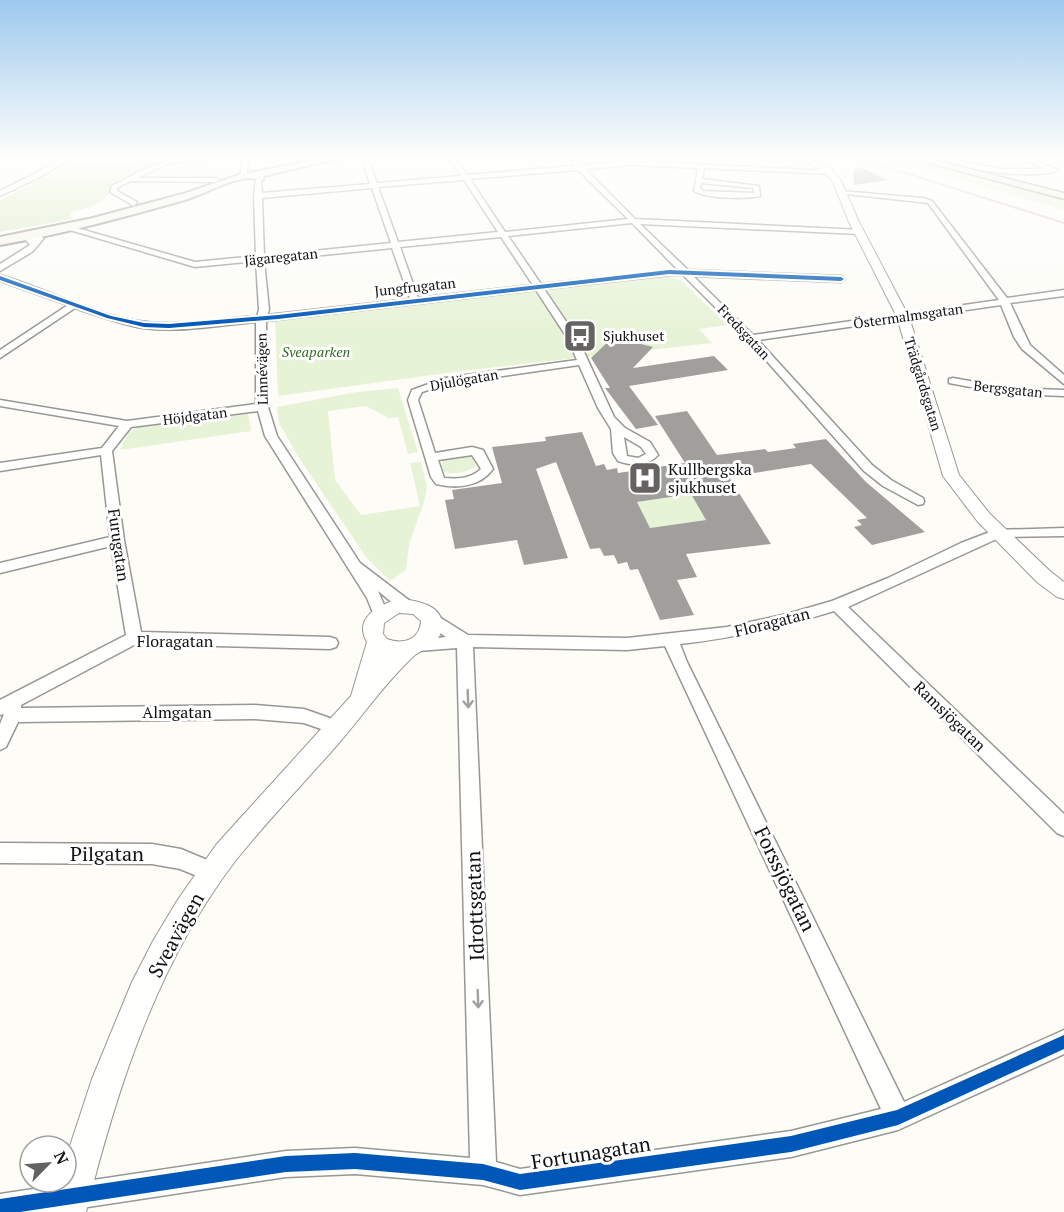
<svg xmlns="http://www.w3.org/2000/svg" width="1064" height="1212" viewBox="0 0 1064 1212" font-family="'PT Serif',serif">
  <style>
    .green { fill: #e7f3d7 }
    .forest { fill: #d8eac5 }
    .building { fill: #a19f9c; fill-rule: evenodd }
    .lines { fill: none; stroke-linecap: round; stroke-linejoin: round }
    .minor-casing { stroke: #979795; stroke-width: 3 }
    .tertiary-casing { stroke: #979795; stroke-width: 2 }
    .secondary-casing { stroke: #8e8d8b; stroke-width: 4 }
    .primary-casing { stroke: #858482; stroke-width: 3 }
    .minor { fill: #fffffe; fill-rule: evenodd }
    .tertiary { fill: #fffffe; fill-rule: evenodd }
    .secondary { fill: #f6f4eb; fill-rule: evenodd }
    .primary { fill: #ede9dc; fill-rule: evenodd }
    .rail { stroke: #d9c6c7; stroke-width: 2 }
    .cycleway-casing { stroke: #fff; stroke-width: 4 }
    .cycleway { fill: #0057b8; fill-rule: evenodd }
    .oneway { stroke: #a0a09f }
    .labels { text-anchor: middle; stroke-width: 6; stroke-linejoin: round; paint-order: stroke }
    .far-street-label { font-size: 14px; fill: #111; stroke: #fff }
    .far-poi-label { font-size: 14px; fill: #111; stroke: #fff; text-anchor: start }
    .far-park-label { font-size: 14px; font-style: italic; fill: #2f6b1f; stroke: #fff }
    .poi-label { font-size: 16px; fill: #111; stroke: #fff; text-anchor: start }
    .street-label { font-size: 16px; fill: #111; stroke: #fff }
    .near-street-label { font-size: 20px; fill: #111; stroke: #fff }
  </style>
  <rect width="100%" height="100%" fill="#fdfcf7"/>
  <!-- green -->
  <path class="green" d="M888 159H906L1064 199V210Z
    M666 276 681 280 727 325 699 329 712 343 462 371 278 396 275 318Z
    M398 388 418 452 408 454 398 417 389 418 366 406 328 411 335 480 361 515 420 506 410 463 421 462 427 487 424 502 409 544 406 570 390 581 366 557 299 458 279 423 277 407 357 392Z
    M248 413 251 431 120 450 128 434 140 425Z
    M463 454 472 456 476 466C468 472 452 476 443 471L442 460Z
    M691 494 706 520 650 528 637 502Z"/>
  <!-- forest -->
  <path class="forest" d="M75 159H159L121 179 104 199 91 207 70 212 72 219 0 232V200L48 176Z"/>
  <!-- building -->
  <path class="building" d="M862 168 888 180 854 185 853 169Z
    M613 337 653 347 633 368 714 356 728 370 629 386 658 425 636 429 605 388H610L591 358Z
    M687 411 717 455 765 449 768 452 796 448 793 444 826 439 866 482 925 532 872 545 854 527 862 525 857 520 867 518 811 464 729 477 771 544 686 554 697 577 677 580 694 615 660 620 638 569 630 570 627 562 618 564 614 555 604 556 600 548 590 549 556 462 536 469 568 558 524 565 517 540 455 549 445 500 454 499 452 490 502 483 492 447 546 441 545 437 582 432 596 466 604 464 607 470 617 468 618 473 685 463 655 416ZM691 494 706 520 650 528 637 502Z"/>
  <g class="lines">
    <defs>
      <path id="minor" d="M63 159H70L40 177 0 196V191Z
        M181 159H203L167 164 138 178H216L219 180 216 182 131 181 117 188V191L137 202 134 206 110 192 112 186C134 175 156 161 181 159Z
        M243 159H249L246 176 243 178 240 176Z
        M362 159H368L377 183 461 176 450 159H456L467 175 575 166 572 163 575 161 581 165 631 161 831 171 829 174 704 168 702 179 759 186 760 196C745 199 707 199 694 191L698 168 631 165 585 169 635 219 862 230 863 232 859 234 640 224 688 270 841 276 845 279 841 282 693 276 753 335 999 300 928 203 838 193 841 191 923 198 932 201 1007 298 1064 290V296L1010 303 1030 345 1064 375V384L1022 349 1014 337 1001 305 758 340 872 465 891 480 923 498 924 501 923 504 918 505 883 486 864 471 748 340 683 275H669L544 289 578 339 614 417 625 428 650 442 658 455C647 467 632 466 618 461L613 453 611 429 598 408 579 365 447 384 422 392 418 400 435 453 472 447 483 450 493 469C480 487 456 489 436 484L431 477 408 400 412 390 445 378 577 360 568 339 536 290 266 321 268 407 277 436 360 563 410 601 412 605 410 609H400L378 591 388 614 385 618H375L367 598 265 436 258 411 131 427 112 451 124 540 141 632 330 637 336 639 338 643 336 647 330 649 136 644 21 705V708L255 705 304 709 344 723 347 728 344 733 338 735 304 723 255 719 18 722 6 747 0 750V724L4 714 0 715V700L126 635 111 546 0 573V563L110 537 101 455 0 471V463L102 448 119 426 0 406V400L127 421 256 404V322C220 325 180 333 143 328 120 324 98 316 75 308L0 358V350L68 305 0 281V275C48 289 96 317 146 322 182 326 221 319 257 316L259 310 256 261 195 267 63 228 70 226 195 262 256 256 254 196 256 179 261 180 262 193 370 184ZM578 170 628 219 505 232 470 179ZM464 180 498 232 398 242 378 187ZM701 183 753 188 754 193 703 191 700 189ZM372 188 391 243 264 256 262 198ZM632 223 678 270 541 284 508 236ZM501 237 533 285 418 298 400 247ZM392 248 410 299 267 315 269 310 264 261ZM624 437 641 447 646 454 638 458 627 456ZM472 455 481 469C470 479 458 479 444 478L438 460Z
        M945 159 1001 169H1046L1023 159H1031L1058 170C1038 180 965 171 945 159Z
        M30 233 44 238 32 252 0 271V264L30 245 26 240Z
        M953 378 1008 388 1064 390V396L1008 394 949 383V379Z
        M1064 528V536L1001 537 848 607 1064 814V836L1057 833 834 611C783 627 733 638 680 644L687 662 904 1102 1064 1030V1054L898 1130 791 1157 520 1195 483 1185 355 1174 286 1177 55 1212H0V1194L286 1151 355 1148 470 1158 457 648 418 651 412 649 410 645 412 641 446 637 426 623 423 619 426 615H436L468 635 627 638 727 627 787 614 832 601 888 578 961 543 995 530ZM665 646 881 1109 791 1131 520 1169 496 1162 473 647 627 650Z
        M0 843 152 844 181 849 219 865 222 872 219 879 212 882 180 869 152 864 0 863Z"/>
      <path id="tertiary" d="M804 159H813L832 170 841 181 859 222 909 317 959 475 990 514 1051 572 1064 582V599L1057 597 1037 582 978 522 943 476 897 317 849 222 833 182 826 174Z
        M398 599C416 600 448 605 441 632 437 645 425 648 415 655 409 660 404 666 399 671 377 694 359 720 338 744 304 783 268 820 236 860 157 963 117 1088 86 1212H50L59 1182H66V1158L92 1079 132 982 153 941 177 901 216 845 351 696 367 642C353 618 379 605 398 599ZM399 613 413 614 421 621C420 640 403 645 387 639L383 634 384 623Z"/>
      <path id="secondary" d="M318 159H335L264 176 263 180C258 181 256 178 250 178 229 179 205 194 185 200 124 217 63 234 0 245V237L93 218 186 193 239 175Z"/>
      <path id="primary" d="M914 159H930L1064 193V199Z"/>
    </defs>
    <!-- minor casing -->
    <use href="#minor" class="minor-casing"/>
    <!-- tertiary casing -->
    <use href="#tertiary" class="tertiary-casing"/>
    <!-- secondary casing -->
    <use href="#secondary" class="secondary-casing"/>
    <!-- primary casing -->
    <use href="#primary" class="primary-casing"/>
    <!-- minor -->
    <use href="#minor" class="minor"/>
    <!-- tertiary -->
    <use href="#tertiary" class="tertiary"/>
    <!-- secondary -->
    <use href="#secondary" class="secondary"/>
    <!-- primary -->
    <use href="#primary" class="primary"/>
    <!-- rail -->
    <path class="rail" d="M861 159 1064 223"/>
    <defs>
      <path id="cycleway" d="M669 270 841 277 844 279 841 281 669 274 278 319 169 328 144 327 107 318 0 280V276L111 316 144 323 169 324 278 315Z
        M1064 1035V1049L898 1125 791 1152 520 1190 483 1180 355 1169 286 1172 20 1212H0V1199L286 1156 355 1153 483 1164 520 1174 791 1136 897 1110Z"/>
    </defs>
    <!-- cycleway casing -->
    <use href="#cycleway" class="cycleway-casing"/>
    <!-- cycleway -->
    <use href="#cycleway" class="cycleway"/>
  </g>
  <!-- one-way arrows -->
  <defs><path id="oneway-shaft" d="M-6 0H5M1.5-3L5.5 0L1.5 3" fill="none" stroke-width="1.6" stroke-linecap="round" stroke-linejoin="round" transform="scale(1.5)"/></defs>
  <g class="oneway">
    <use href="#oneway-shaft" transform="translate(468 699) rotate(88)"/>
    <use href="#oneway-shaft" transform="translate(478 999) rotate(88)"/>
  </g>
  <!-- sky -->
  <linearGradient id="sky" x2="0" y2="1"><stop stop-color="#9dc9ee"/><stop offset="0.48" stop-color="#fefefb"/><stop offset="1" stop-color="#fefefb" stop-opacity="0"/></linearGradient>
  <rect width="1064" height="328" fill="url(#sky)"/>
  <!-- icons -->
  <defs>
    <symbol id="bus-square" viewBox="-11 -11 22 22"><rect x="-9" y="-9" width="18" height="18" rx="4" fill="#646362" stroke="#fff"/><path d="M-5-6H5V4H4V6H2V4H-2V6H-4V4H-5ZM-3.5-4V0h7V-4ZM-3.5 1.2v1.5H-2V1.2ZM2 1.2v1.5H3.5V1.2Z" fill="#fff"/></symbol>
    <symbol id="hospital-square" viewBox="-11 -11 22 22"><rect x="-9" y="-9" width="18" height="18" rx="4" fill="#646362" stroke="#fff"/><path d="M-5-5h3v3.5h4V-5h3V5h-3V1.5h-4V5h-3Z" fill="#fff"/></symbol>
  </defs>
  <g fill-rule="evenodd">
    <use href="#bus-square" x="561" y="317" width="38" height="38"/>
    <use href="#hospital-square" x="626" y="459" width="38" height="38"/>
  </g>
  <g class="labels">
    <!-- far-street labels -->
    <g class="far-street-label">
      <text transform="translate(281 257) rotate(-6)" y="5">Jägaregatan</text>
      <text transform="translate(415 287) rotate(-6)" y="5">Jungfrugatan</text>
      <text transform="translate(908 316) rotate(-8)" y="5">Östermalmsgatan</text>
      <text transform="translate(744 332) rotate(47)" y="5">Fredsgatan</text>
      <text transform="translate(262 369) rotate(-91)" y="5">Linnévägen</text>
      <text transform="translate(464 380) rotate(-10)" y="5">Djulögatan</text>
      <text transform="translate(923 384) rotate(73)" y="5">Trädgårdsgatan</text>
      <text transform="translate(1008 389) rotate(6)" y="5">Bergsgatan</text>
      <text transform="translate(195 416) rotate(-7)" y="5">Höjdgatan</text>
    </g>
    <!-- far-poi labels -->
    <g class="far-poi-label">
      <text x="603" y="341">Sjukhuset</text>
    </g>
    <!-- far-park labels -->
    <g class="far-park-label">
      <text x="316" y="357">Sveaparken</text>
    </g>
    <!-- poi labels -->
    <g class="poi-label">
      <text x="668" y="475">Kullbergska<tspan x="668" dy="18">sjukhuset</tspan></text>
    </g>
    <!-- street labels -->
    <g class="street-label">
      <text transform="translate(119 545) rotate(82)" y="6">Furugatan</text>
      <text transform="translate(772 622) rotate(-14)" y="6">Floragatan</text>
      <text x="175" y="647">Floragatan</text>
      <text x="177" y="718">Almgatan</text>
      <text transform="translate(950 716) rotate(44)" y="6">Ramsjögatan</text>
    </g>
    <!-- near-street labels -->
    <g class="near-street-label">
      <text x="107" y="861">Pilgatan</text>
      <text transform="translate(785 879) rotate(64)" y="7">Forssjögatan</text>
      <text transform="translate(475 906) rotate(-92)" y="7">Idrottsgatan</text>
      <text transform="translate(176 935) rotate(-61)" y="7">Sveavägen</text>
      <text transform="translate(591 1153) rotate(-9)" y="7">Fortunagatan</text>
    </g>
  </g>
  <!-- north arrow -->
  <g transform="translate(48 1164) rotate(65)"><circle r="28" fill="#ffffff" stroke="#a0a0a0" stroke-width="1.5"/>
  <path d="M0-4.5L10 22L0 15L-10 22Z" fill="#646362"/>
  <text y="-9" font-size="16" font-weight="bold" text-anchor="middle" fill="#111111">N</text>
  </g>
</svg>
